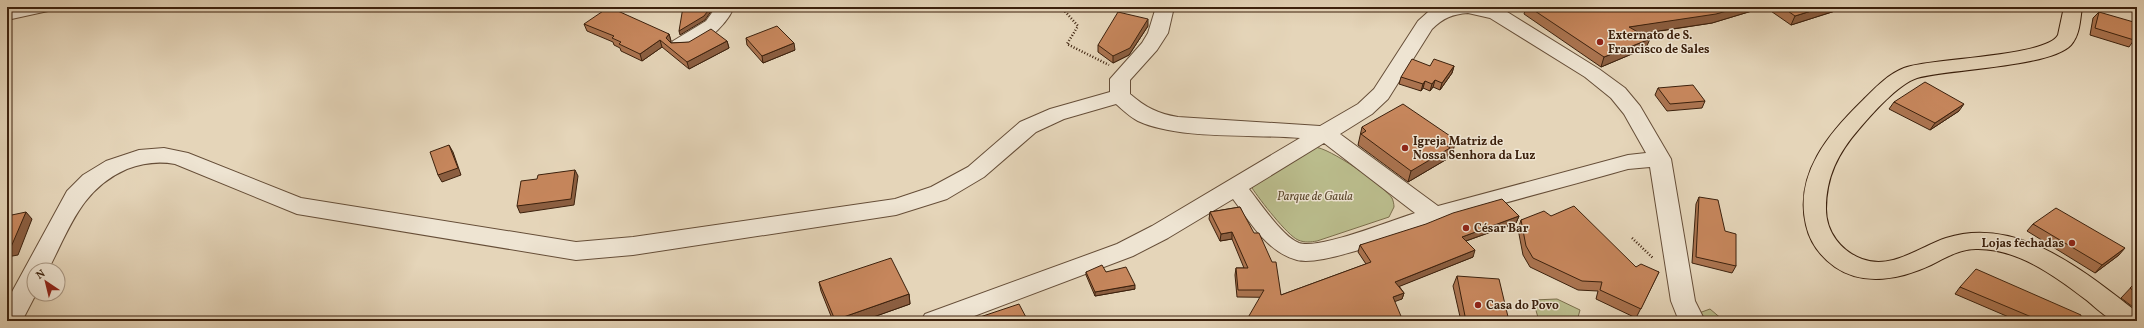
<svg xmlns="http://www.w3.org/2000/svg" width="2144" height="328" viewBox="0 0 2144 328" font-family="Vollkorn,serif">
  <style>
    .green { fill: #babc8c; stroke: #7b6e4c }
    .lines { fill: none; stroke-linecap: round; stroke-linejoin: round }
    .minor-casing { stroke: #664e38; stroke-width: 2 }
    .major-casing { stroke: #3c210d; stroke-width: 2 }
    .path { stroke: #3c210d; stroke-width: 2.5; stroke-dasharray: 1 2; stroke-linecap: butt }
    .minor { fill: #eee4d2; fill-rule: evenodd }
    .major { fill: #e5d5b9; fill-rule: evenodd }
    .wall { fill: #aa734f; stroke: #3c210d }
    .shaded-wall { fill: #8b5e40; stroke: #3c210d }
    .building { fill: #c6865c; stroke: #3c210d }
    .poi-dot { fill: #8f2418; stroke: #eee4d2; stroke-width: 1.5 }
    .labels { text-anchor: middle; stroke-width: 3; stroke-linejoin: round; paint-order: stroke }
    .poi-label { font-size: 12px; font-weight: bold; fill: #3c210d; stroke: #eee4d2; text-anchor: start }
    .park-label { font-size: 12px; font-style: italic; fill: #5c482d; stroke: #eee4d2 }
  </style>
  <rect width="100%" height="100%" fill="#e5d5b9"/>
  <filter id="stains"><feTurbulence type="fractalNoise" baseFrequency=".005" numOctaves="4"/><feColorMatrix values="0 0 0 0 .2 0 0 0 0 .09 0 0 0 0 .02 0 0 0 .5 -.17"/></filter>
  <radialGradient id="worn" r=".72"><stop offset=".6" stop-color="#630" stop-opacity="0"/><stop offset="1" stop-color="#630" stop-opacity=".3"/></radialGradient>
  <!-- green -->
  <path class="green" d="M1314 147C1329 147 1383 185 1392 198 1393 200 1394 204 1394 207L1389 217 1317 241C1311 242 1305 243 1298 240 1287 235 1260 200 1252 188L1255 182Z
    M1557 299 1580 310 1577 321H1539L1533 300Z
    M1710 309 1723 320 1725 321H1703L1699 313Z"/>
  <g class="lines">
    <defs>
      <path id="minor" d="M13 7H50L48 11 7 20V8Z
        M716 7H734C726 27 695 55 673 49L670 45 673 41 706 21Z
        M1156 7H1174L1168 33 1157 50 1130 80V94C1145 107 1158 114 1178 117L1320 126 1358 104 1374 89 1418 21 1428 12 1439 7H1496L1504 10 1599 69 1625 88 1640 106 1671 159 1695 301 1705 321H1679L1671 301 1650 167 1628 169C1565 187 1501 203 1439 222 1408 232 1325 267 1297 260 1267 252 1250 222 1233 199L1168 238 1133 256 961 321H921L925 314 1117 244 1152 226 1300 138C1254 134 1179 140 1138 121 1130 117 1123 110 1116 104L1064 119 1036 132 984 177 947 199 896 215 633 255 576 260 297 214 175 164C158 161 143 163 127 169 81 189 70 228 48 270H34V294H36L22 321H7V301L67 191 83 175 106 161 139 150 164 148 188 153 301 198 576 242 633 237 895 199 931 187 968 167 1020 122 1050 109 1110 92V79L1142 43 1148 33ZM1468 13 1490 18 1585 77 1611 98 1624 114 1646 153 1628 155 1438 206 1340 134 1372 114 1388 99 1432 29C1443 18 1453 14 1468 13ZM1324 143 1415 213C1393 220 1318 250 1299 243 1282 236 1261 204 1249 189Z"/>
      <path id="major" d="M2064 7H2082C2080 20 2080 35 2071 45 2051 67 1948 69 1917 78 1898 84 1872 114 1859 129 1838 153 1826 177 1826 209 1826 232 1841 251 1862 259 1892 270 1919 247 1946 238 2017 215 2084 271 2137 312V321C2130 321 2121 322 2115 321 2107 319 2092 304 2085 299 2054 275 2016 248 1976 249 1960 249 1945 258 1931 265 1901 279 1864 287 1835 267 1821 257 1810 243 1806 225 1794 174 1829 133 1863 100 1874 89 1888 74 1904 68 1930 58 2047 57 2058 35Z"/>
    </defs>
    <!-- minor casing -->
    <use href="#minor" class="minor-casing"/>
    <!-- major casing -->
    <use href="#major" class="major-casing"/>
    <!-- path -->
    <path class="path" d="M1061 7 1078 26 1067 44 1109 65
      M1632 238 1653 258"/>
    <!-- minor -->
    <use href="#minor" class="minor"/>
    <!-- major -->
    <use href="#major" class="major"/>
  </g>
  <!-- wall -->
  <path class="wall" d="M1526 7H1837L1835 11 1791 25 1765 7 1712 23 1641 34 1646 48 1601 67 1524 14Z
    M2099 12 2134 40 2129 47 2090 35 2093 18Z
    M584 24 669 34 671 41 670 43H671L727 41 729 48 689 69 662 47 642 61 621 51 620 48 614 45 613 42 587 31Z
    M1148 26 1129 55 1113 63 1098 52V45Z
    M746 38 795 50 763 63 747 45Z
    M1430 66H1454L1452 73 1440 90 1433 87 1430 91 1423 88 1421 91 1399 84 1401 77Z
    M1658 88 1705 101 1702 108 1667 111 1655 95Z
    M1894 102 1959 111 1930 130 1889 109Z
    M1362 127 1453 151 1449 153 1447 159 1408 182 1358 145Z
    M1699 197 1736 266 1732 273 1692 263 1696 204Z
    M1240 207 1281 295 1366 264 1358 252 1360 245 1519 216 1516 223 1466 241 1473 257 1399 286 1404 293 1402 299 1237 297 1235 275 1236 268H1244L1232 239 1220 241 1209 219 1210 212Z
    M1551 216 1636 267 1659 272 1636 318 1596 299 1598 291 1578 290 1530 267 1523 255 1518 229 1521 220Z
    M2033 224 2119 255 2095 273 2027 231Z
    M1086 272H1106L1135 289 1095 296 1086 275Z
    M1457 276 1509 321H1461L1453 286Z
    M2137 281V310L2121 298Z
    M819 282 909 294 910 304 862 321H833L821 291Z
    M1960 287 2080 321H2018L1955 294Z"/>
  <!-- shaded-wall -->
  <path class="shaded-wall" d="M711 7H712V10L705 20 680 35 679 31Z
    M1741 7H1765L1712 23 1625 36 1629 27Z
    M1824 7H1837L1835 11 1791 25 1795 16Z
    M1148 19V26L1129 55 1113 63V56Z
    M669 34 671 41 668 45 666 38Z
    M1650 39 1646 48 1601 67 1604 57Z
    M660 40 662 47 642 61 640 54Z
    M727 41 729 48 689 69 687 62Z
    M794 43 795 50 763 63 762 56Z
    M1454 66 1452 73 1440 90 1442 83Z
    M1435 80 1433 87 1430 91 1432 84Z
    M1425 81 1423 88 1421 91 1423 84Z
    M1964 104 1959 111 1930 130 1935 123Z
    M1456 140 1453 151 1449 153 1447 159 1408 182 1411 171 1446 145Z
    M449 145 453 152 461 175 442 182 438 175Z
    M575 170 578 176 574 205 520 213 517 206Z
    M26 212 32 219 18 255 7 257V248Z
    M1519 216 1516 223 1460 243 1462 237Z
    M1232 232V239L1220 241 1221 234Z
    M2125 248 2119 255 2095 273 2102 265Z
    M1475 250 1473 257 1393 289 1395 282Z
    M1135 285V289L1095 296V292Z
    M1404 293 1402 299 1391 303 1393 297Z
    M909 294 910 304 862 321H835V320Z"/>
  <!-- building -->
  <path class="building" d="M609 7 669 34 666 38 671 43 689 42 711 29 727 41 687 62 660 40 640 54 619 44 621 42 612 38 614 36 584 24Z
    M683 7H711L704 16 679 31Z
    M1529 7H1741L1716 14 1629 27 1650 39 1604 57Z
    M1782 7H1824L1795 16Z
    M1118 12 1148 19 1130 48 1113 56 1098 45Z
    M2099 12 2137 23 2134 40 2095 28Z
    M777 26 794 43 762 56 746 38Z
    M1412 59 1430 66 1434 59 1454 66 1442 83 1435 80 1432 84 1425 81 1423 84 1401 77Z
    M1925 82 1964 104 1935 123 1894 102Z
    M1693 85 1705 101 1670 104 1658 88Z
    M1403 104 1456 140 1446 145 1450 148 1411 171 1361 134 1366 131 1362 127Z
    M449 145 458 168 438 175 430 152Z
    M575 170 571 199 517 206 521 181 537 179 538 175Z
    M1699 197 1718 200 1725 231 1736 234V266L1696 257Z
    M1502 199 1519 216 1462 237 1475 250 1395 282 1404 293 1393 297 1403 321H1246L1264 290H1238L1236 268H1248L1232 232 1221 234 1210 212 1240 207 1254 233H1259L1272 262H1276L1281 295 1371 262 1360 245 1426 224 1453 213Z
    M1574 206 1636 267 1641 264 1659 272 1641 309 1600 290 1602 282 1582 281 1533 258 1526 246 1521 220 1544 211 1551 216Z
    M2056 208 2125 248 2102 265 2033 224Z
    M26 212 11 247 7 248V216Z
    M891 258 909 294 835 320 819 282Z
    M1102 265 1106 272 1126 267 1135 285 1095 292 1086 272Z
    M1976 269 2081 315 2080 321H2041L1960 287Z
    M1457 276 1499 279 1509 321H1466Z
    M2137 281V294L2130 288Z
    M1019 304 1028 321H968Z"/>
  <!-- markers -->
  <g class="poi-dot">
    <circle cx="1600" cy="42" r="4"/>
    <circle cx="1405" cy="148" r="4"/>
    <circle cx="1466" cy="228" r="4"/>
    <circle cx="2072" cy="243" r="4"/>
    <circle cx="1478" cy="305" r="4"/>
  </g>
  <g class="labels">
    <!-- poi labels -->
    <g class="poi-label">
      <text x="1608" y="39">Externato de S.<tspan x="1608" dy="14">Francisco de Sales</tspan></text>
      <text x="1413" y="145">Igreja Matriz de<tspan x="1413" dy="14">Nossa Senhora da Luz</tspan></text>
      <text x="1474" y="232">César Bar</text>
      <text x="2064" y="247" text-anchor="end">Lojas fechadas</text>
      <text x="1486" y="309">Casa do Povo</text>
    </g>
    <!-- park labels -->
    <g class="park-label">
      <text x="1315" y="200">Parque de Gaula</text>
    </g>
  </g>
  <!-- margin -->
  <rect width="2144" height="328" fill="none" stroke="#e5d5b9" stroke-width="24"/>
  <rect x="8" y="8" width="2128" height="312" fill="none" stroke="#3c210d" stroke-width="2"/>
  <rect x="12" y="12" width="2120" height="304" fill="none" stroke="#3c210d"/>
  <!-- north arrow -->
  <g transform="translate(46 282) rotate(325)"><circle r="19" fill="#eee4d2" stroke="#a79683"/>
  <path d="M0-3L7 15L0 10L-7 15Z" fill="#8f2418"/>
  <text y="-6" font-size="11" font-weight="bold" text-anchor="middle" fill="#3c210d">N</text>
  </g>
  <rect width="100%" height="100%" filter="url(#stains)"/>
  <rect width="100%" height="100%" fill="url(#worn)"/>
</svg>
